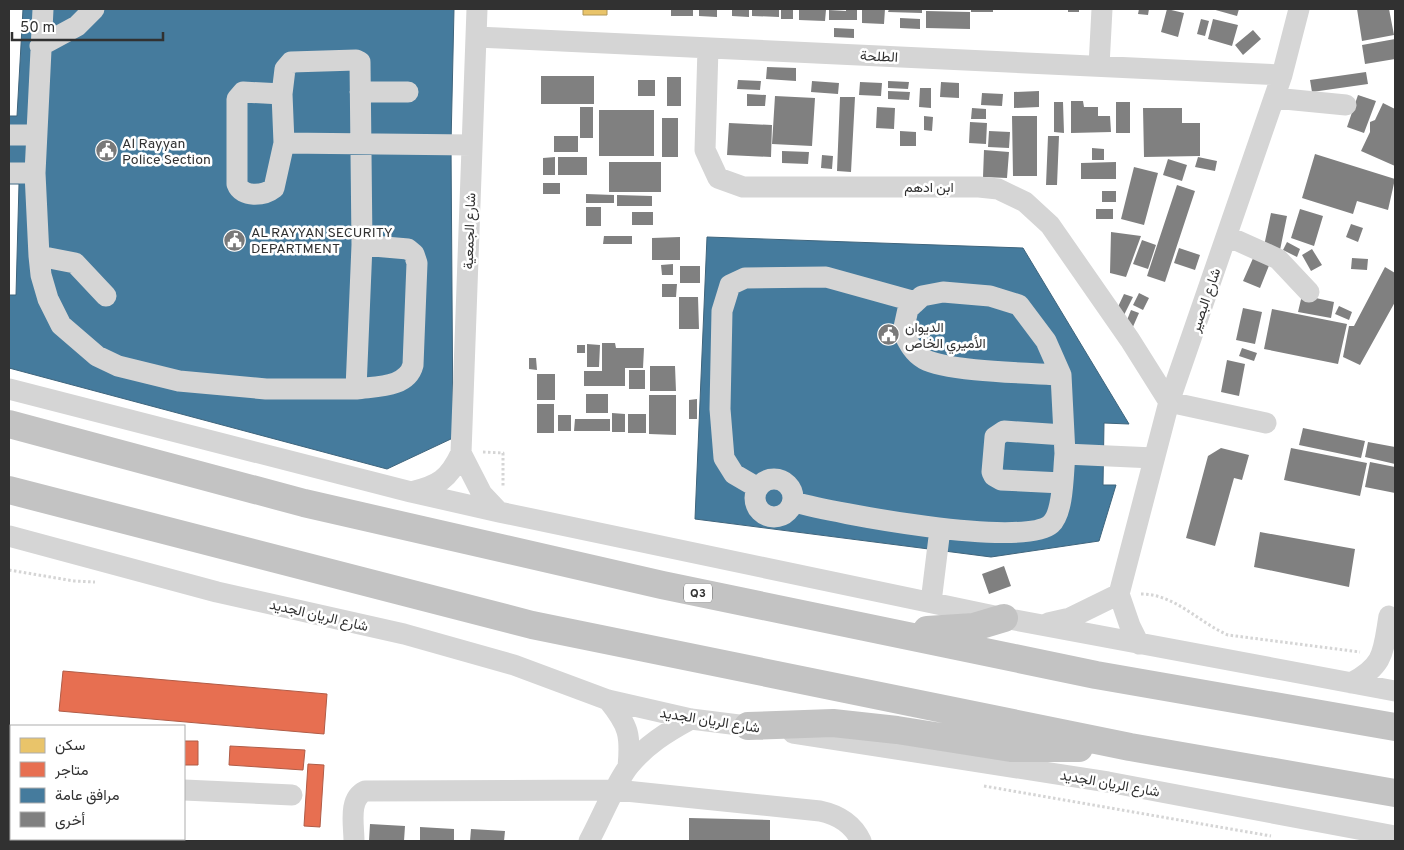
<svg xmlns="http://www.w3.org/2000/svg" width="1404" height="850" viewBox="0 0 1404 850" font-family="Overpass,Vazirmatn,sans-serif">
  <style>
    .homes { fill: #e9c46a; stroke: #b29859 }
    .shops { fill: #e76f51; stroke: #b05c47 }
    .public { fill: #457b9d; stroke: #3f657d }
    .building { fill: #808080 }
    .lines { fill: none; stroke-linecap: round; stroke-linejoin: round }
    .path { stroke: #d5d5d5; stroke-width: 3; stroke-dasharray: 2.5 2.5; stroke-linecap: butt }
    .minor { stroke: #d5d5d5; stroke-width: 21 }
    .highway { stroke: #c3c3c3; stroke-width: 28 }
    .labels { text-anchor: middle; stroke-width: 5; stroke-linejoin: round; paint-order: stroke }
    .shield { fill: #fff; stroke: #6f6f6f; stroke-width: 1 }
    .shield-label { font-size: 12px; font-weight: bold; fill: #313131 }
    .street-label { font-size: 14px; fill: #313131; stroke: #fff }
    .poi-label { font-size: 14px; fill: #313131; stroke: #fff; text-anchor: start }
  </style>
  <rect width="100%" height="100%" fill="#fff"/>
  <!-- homes -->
  <path class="homes" d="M583 9H607V15H583Z"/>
  <!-- shops -->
  <path class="shops" d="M63 671 327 694 324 734 59 711Z
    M184 741H198V765H184Z
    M230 746 305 750 303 770 229 765Z
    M308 764 324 765 320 827 304 826Z"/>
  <!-- public -->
  <path class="public" d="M23 9H454L451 144 453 438 387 469 9 368V295H16L19 184H9V116H17Z
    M707 237 1023 248 1129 424 1104 423 1103 485H1116L1099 541 991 557 695 519Z"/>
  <!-- building -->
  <path class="building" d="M671 9H693V16H671Z
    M699 9H717V17L699 16Z
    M732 9 749 10V17L732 16Z
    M752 9H779V17L752 16Z
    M781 9H793V19H781Z
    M799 9 826 10 825 21 799 20Z
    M846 9H857V20H829V10L846 11Z
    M862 9H885L884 24 862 23Z
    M889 9H922V13L888 12Z
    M971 9H993V12H971Z
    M1068 9H1079V12H1068Z
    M1139 9H1149L1148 15 1138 14Z
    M1167 9 1184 13 1178 37 1161 32Z
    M1212 9H1239L1237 16Z
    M1357 9H1389L1394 35 1362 41Z
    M926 11 970 12V29L926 28Z
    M900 18 920 19V29L900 28Z
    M1201 19 1209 21 1205 36 1197 34Z
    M1213 19 1238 25 1232 46 1208 39Z
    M834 28 854 29V38L834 37Z
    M1253 30 1261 39 1243 55 1235 45Z
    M1395 39V59L1365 64 1362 45Z
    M767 67 796 68V81L766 79Z
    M1366 72 1368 84 1312 92 1310 80Z
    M541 76H594V104H541Z
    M667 77H681V106H667Z
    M638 80H655V96H638Z
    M738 80 761 81 760 90 737 89Z
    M812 81 839 83 838 94 811 92Z
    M888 81 909 82 908 89 888 88Z
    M860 82 882 83 881 96 859 95Z
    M941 82 959 83V98L940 97Z
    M920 88H931V108L919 107Z
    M888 91 910 92 909 100 888 99Z
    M1039 91V107L1014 108V92Z
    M982 93 1003 94 1002 106 981 105Z
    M747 94 766 95 765 106H747Z
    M1358 95 1376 101 1364 133 1347 127Z
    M775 96 815 98 812 146 772 144Z
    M840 97H855L851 172 837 171Z
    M1071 101H1083L1084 107H1098V116H1110L1111 132 1071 133Z
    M1054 102H1063L1064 133 1054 132Z
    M1116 102H1130V133H1116Z
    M1383 103 1395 109V166L1361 151 1370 132V122L1375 120Z
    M580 107H593V138H580Z
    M877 107 895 108 894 129 876 128Z
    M972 108 986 109V119H971Z
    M1143 108H1182V123H1200V156L1144 157Z
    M599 110H654V156H599Z
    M924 116 933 117 932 131 924 130Z
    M1012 116H1037V176H1013Z
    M662 118H678V157H662Z
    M970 122 987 123 986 144 969 143Z
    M729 123 772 125 771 157 727 155Z
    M900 131 916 132V146H900Z
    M989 131 1010 132 1009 148 988 147Z
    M554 136H578V152H554Z
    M1048 136H1059L1057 185H1046Z
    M1092 148 1104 149V160H1092Z
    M984 150 1009 152 1007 178 983 177Z
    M782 151 809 152 808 164 782 163Z
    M1315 154 1395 179 1388 210 1357 201 1353 214 1302 198Z
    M822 155 833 156 832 169 821 168Z
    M555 157V175H543V158Z
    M558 157H587V175H558Z
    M1198 157 1217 161 1215 171 1195 167Z
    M1168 159 1187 165 1182 181 1163 175Z
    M609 162H661V192H609Z
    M1116 162V179H1081V163Z
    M1134 167 1158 173 1144 225 1121 219Z
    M543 183H560V194H543Z
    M1177 185 1195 191 1165 282 1147 276Z
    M1102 191H1116V202H1102Z
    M586 194 614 195V203H586Z
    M617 195 652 196V206H617Z
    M586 207H601V226H586Z
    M1096 209H1113V219H1096Z
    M1300 209 1323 216 1314 246 1291 238Z
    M632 212H653V225H632Z
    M1271 213 1287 216 1280 250 1264 246Z
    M1351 224 1363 228 1358 242 1346 237Z
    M1111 232 1141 236 1126 277 1110 273Z
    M604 236H632V244H603Z
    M680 237V260H652V238Z
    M1142 240 1156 245 1148 269 1133 264Z
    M1287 242 1300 249 1297 257 1283 250Z
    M1179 248 1200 255 1195 270 1174 263Z
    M1312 249 1322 265 1311 271 1302 255Z
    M1254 256 1270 263 1260 288 1243 281Z
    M1352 258 1368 259 1367 270 1351 269Z
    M673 264V275H662L661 265Z
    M680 266H700V283H680Z
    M1385 267 1395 273V302L1360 365 1343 357 1349 326H1354Z
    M662 284H677L676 297H662Z
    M1139 293 1149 298 1143 310 1133 305Z
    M1124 294 1133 297 1124 315 1116 311Z
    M1302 295 1334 302 1331 318 1298 312Z
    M679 297H698L699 329H679Z
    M1339 306 1352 312 1349 320 1335 314Z
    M1243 308 1262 312 1255 344 1236 340Z
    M1272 309 1347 324 1338 364 1264 349Z
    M1131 310 1139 313 1132 329 1125 325Z
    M602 343H615L616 348H644L643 368H625V386H584V371H602Z
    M587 344 600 345 599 367H587Z
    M577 345H585V353H577Z
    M1242 348 1257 353 1254 361 1239 356Z
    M529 358H536L537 370 529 369Z
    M1227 360 1245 364 1239 396 1221 392Z
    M650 366H675L676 391H650Z
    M629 370H645V389H629Z
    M537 374H555V400H537Z
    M586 394H608V413H586Z
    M649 395H676V435L649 434Z
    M697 399V419H689V400Z
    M537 404H554V433H537Z
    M612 413 625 414V432H612Z
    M628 414H646V433H628Z
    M558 415H571V431H558Z
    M575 419H610V431H574Z
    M1303 428 1365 441 1361 458 1299 445Z
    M1368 442 1395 447V464L1365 457Z
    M1221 448 1249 455 1242 480 1234 478 1215 546 1186 538 1208 456Z
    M1291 448 1367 463 1360 496 1284 480Z
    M1370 462 1395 467V493L1365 487Z
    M1260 532 1355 549 1349 587 1254 567Z
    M1004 566 1011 586 989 594 982 574Z
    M689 818 770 820V841H689Z
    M370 824 405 826 404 841H369Z
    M420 827 454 829V841H420Z
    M471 829 505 831 504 841H470Z"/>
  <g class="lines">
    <!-- path -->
    <path class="path" d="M483 452 503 453V487
      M9 570 74 581 95 582
      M1141 594C1175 594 1198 622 1228 635L1360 652
      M984 786 1271 836"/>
    <!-- minor -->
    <path class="minor" d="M43 9 35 173 39 256 41 275 48 299 61 325 97 356 118 366 179 381 266 389H356L362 245 360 62 356 60 291 62 285 69 282 94
      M476 37 1282 75
      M40 46 77 26 94 9
      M708 48 705 150 718 178 743 187H979L998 189 1025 202 1050 225 1130 340 1169 402 1266 423
      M1099 66 1102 9
      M243 92 282 94 284 143 274 188C264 196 242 198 237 184V99Z
      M360 92H408
      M1274 98 1346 105
      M9 135H36
      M284 143 472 145
      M9 173H35
      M1227 236 1278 259 1309 292
      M39 256 75 263 106 296
      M1061 375C1031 373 948 372 924 359 913 353 908 342 903 332L908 309 922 296 943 292 990 296 1019 305 1046 341 1061 375 1065 454 1154 458
      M9 389 411 492 499 512 1004 618 1395 691
      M356 389C376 386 407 388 413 365L417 263 414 254 408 249 362 245
      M461 453 482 494 499 512
      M755 498a19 19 0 1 1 38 0a19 19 0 1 1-38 0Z
      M1062 483 1001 480 994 476 992 472 995 437 1004 431 1064 435
      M758 488 734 474 724 458 720 409 722 311 730 285 745 278 826 277 916 302
      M411 492C438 486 449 479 461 453L477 9
      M794 502C834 513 1023 549 1051 524 1064 512 1063 472 1065 454
      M9 536 217 592 404 634 514 665 608 700 691 719 763 728
      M931 602 940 529
      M1048 623 1070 618 1119 594
      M1139 644 1130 626 1119 594 1169 402 1282 75 1299 9
      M1351 683C1385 665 1383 652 1389 616
      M608 700C629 726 631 735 628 767
      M793 733 1108 782 1395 836
      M9 751 11 756
      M184 790 292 795
      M36 841V839
      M354 841C354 825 348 799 365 791L616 790 820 811C839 815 853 824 861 841
      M589 841C600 821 616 782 629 766 646 745 667 732 691 719"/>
    <!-- highway -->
    <path class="highway" d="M9 424 304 503 662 585 1096 675 1395 727
      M9 490 532 625 1130 747 1395 793
      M927 630 974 627 1004 618
      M748 726 833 723 897 730 1011 748H1079"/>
  </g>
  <!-- icons -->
  <defs>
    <symbol id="civic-disc" viewBox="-11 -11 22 22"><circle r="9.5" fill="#797979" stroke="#fff"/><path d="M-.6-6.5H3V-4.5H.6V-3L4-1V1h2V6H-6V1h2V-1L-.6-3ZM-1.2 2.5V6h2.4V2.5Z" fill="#fff"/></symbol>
  </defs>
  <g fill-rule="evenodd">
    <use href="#civic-disc" x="94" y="138" width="25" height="25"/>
    <use href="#civic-disc" x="222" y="228" width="25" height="25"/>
    <use href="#civic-disc" x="876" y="322" width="25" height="25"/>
  </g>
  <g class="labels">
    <!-- shield labels -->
    <rect class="shield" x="684" y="583.5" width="28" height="19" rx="4"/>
    <g class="shield-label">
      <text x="698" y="597">Q3</text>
    </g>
    <!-- street labels -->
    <g class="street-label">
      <text transform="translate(879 56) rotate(3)" y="5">الطلحة</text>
      <text x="929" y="192">ابن ادهم</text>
      <text transform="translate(469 231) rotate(-88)" y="5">شارع الجمعية</text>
      <text transform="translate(1205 300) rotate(-71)" y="5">شارع البصير</text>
      <text transform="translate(319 615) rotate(13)" y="5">شارع الريان الجديد</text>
      <text transform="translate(710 720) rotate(9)" y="5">شارع الريان الجديد</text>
      <text transform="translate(1110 783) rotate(10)" y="5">شارع الريان الجديد</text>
    </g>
    <!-- poi labels -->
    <g class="poi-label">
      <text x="122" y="148">Al Rayyan<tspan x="122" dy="16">Police Section</tspan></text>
      <text x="251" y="237">AL RAYYAN SECURITY<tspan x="251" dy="16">DEPARTMENT</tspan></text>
      <text x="905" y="332">الديوان<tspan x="905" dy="16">الأميري الخاص</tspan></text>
    </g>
  </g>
  <!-- border -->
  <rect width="1404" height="850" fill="none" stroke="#313131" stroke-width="20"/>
  <!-- legend -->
  <rect x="10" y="725" width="175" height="115" fill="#ffffff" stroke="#adadad"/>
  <rect x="20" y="738" width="25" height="15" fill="#e9c46a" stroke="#adadad"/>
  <text x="55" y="750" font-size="15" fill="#313131">سكن</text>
  <rect x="20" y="762" width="25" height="15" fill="#e76f51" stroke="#adadad"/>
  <text x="55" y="775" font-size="15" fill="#313131">متاجر</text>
  <rect x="20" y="788" width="25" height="15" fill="#457b9d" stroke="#adadad"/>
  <text x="55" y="800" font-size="15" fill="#313131">مرافق عامة</text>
  <rect x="20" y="812" width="25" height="15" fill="#808080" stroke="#adadad"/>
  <text x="55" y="825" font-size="15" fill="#313131">أخرى</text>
  <!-- scale -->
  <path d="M12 32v8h151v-8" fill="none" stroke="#313131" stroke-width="2.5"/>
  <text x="20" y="32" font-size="15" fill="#313131" stroke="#ffffff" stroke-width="4" paint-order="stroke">50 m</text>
</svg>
